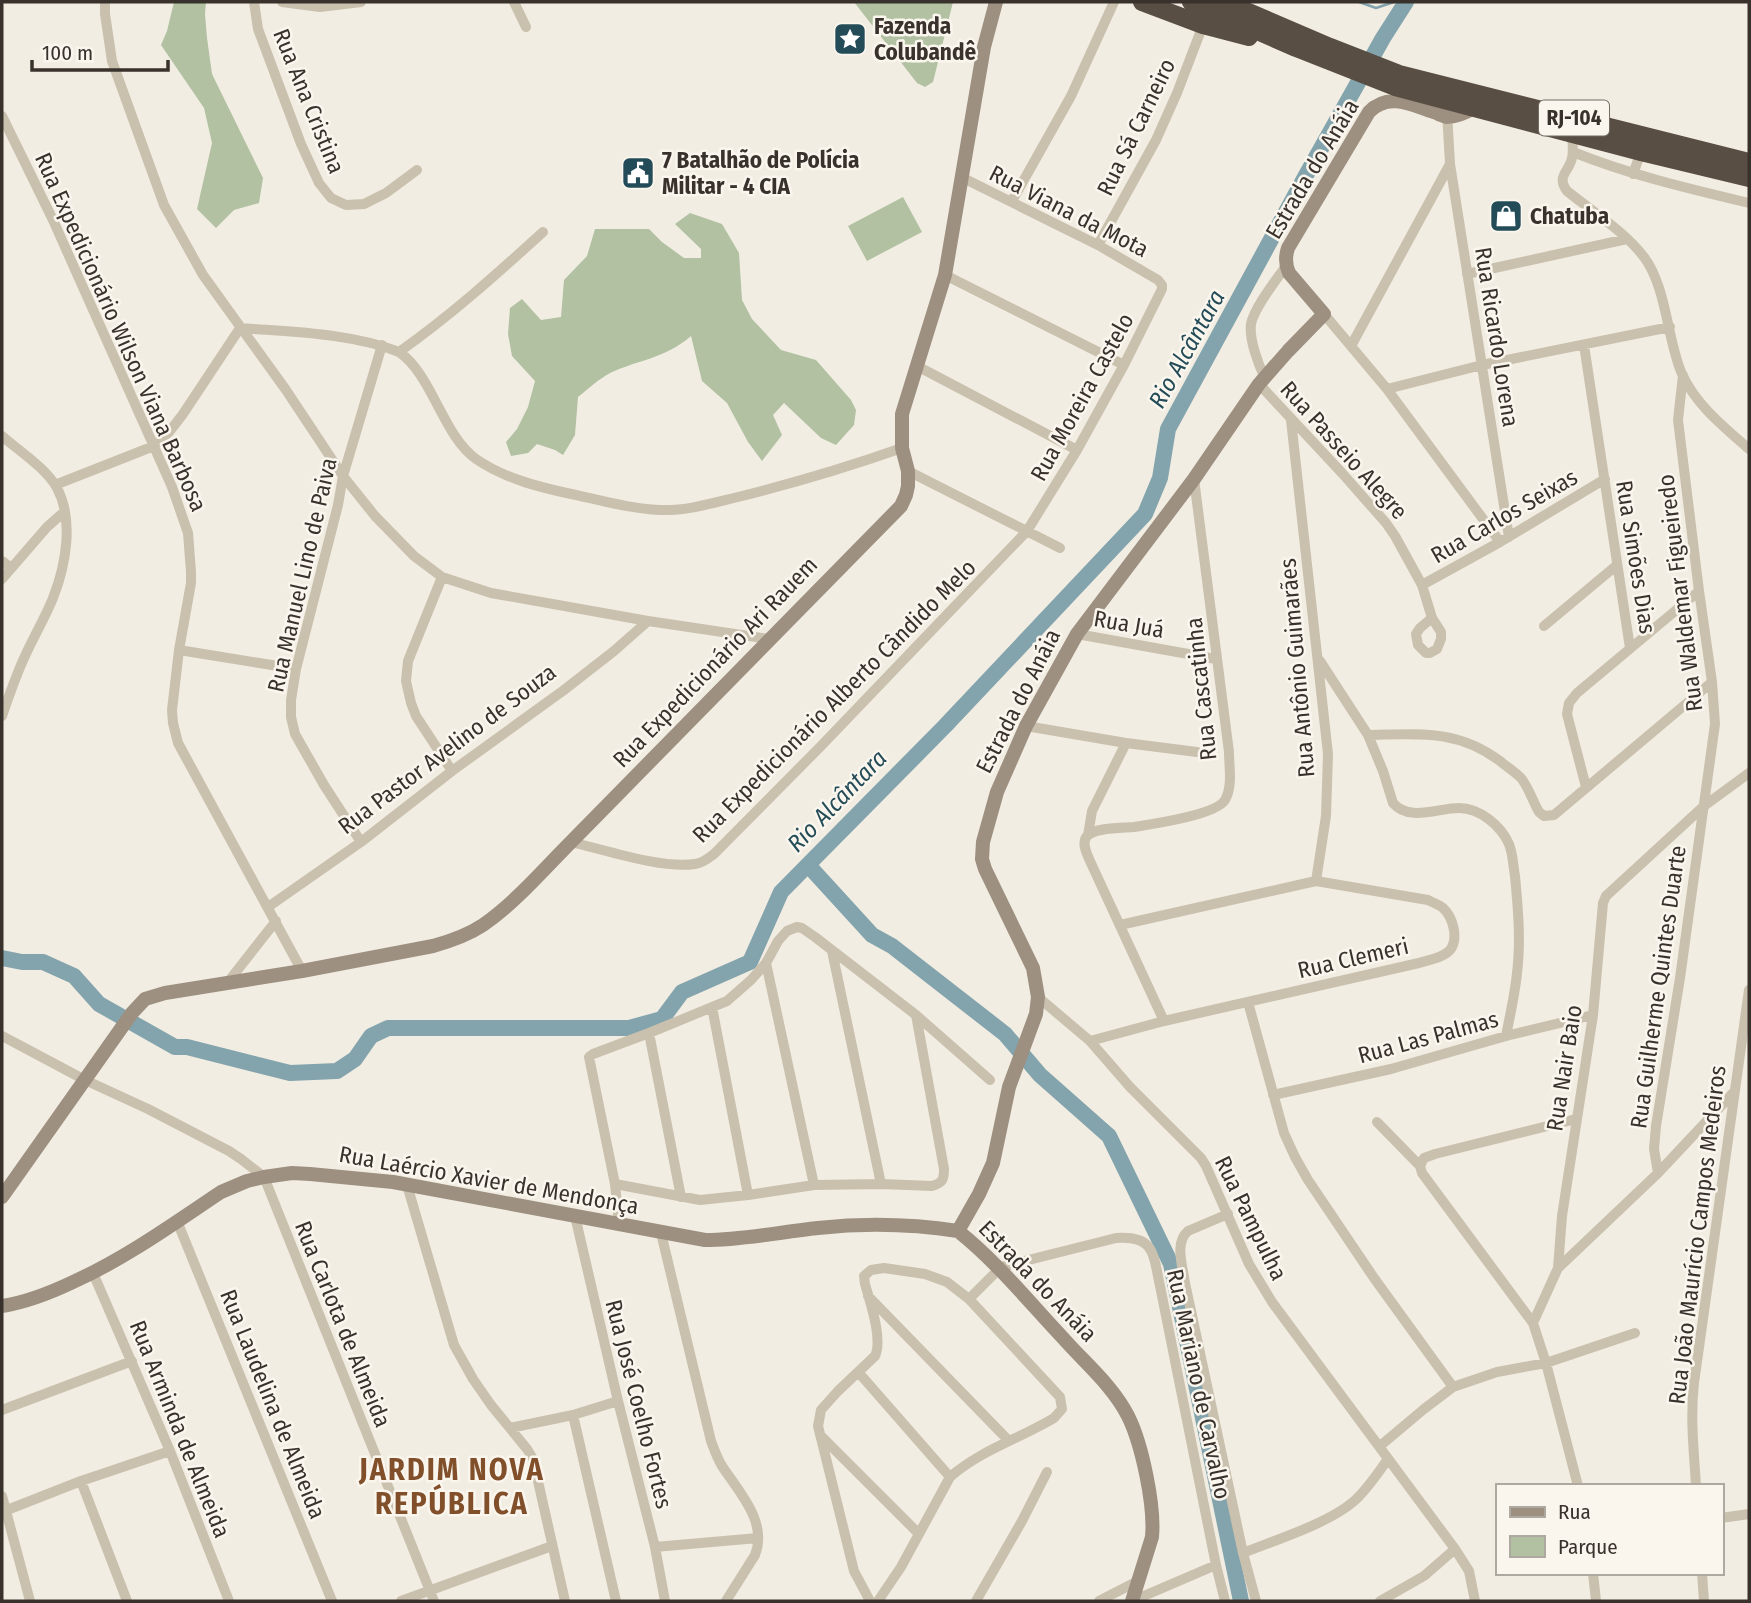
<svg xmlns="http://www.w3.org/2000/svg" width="1751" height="1603" viewBox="0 0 1751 1603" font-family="'Fira Sans Condensed',sans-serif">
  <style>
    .green { fill: #b1c1a2 }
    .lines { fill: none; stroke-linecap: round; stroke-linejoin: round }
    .stream { stroke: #83a4ad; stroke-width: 2.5 }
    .river { stroke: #83a4ad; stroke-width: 16 }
    .street { stroke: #cac0ae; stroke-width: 10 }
    .secondary { stroke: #9e9080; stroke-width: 14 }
    .highway { stroke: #594e44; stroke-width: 18 }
    .labels { text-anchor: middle; stroke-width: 5; stroke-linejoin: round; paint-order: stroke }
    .shield { fill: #faf6ee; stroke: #736d66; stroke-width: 2 }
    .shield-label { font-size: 21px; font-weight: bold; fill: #39322c }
    .poi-label { font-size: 23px; font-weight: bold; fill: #39322c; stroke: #faf6ee; text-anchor: start }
    .street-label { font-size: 23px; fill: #39322c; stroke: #faf6ee }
    .water-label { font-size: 24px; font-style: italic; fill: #244c58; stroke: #faf6ee }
    .district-label { font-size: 30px; font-weight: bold; letter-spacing: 2px; fill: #824f2b; stroke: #faf6ee }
  </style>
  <rect width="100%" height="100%" fill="#f2ede2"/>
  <!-- green -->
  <path class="green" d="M174 2H206L205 14 207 38 212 74 263 178 259 203 234 210 216 228 197 209 212 143 204 108 161 45 167 31Z
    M854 2H953L933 82 925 87 917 83Z
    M903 197 922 232 867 261 848 226Z
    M690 213 722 224 739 253 742 300 752 319 781 350 816 360 851 400 856 410 854 425 836 445 821 438 784 403 773 415 782 435 762 461 748 442 727 403 702 381 691 336C666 358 638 360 610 373 599 379 588 389 578 397L575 435 563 455 555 450 537 444 528 453 511 456 506 442 517 429 528 407 535 381 512 356 508 334 510 308 522 299 541 320 561 317 564 280 587 256 595 229H649L662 242 684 258H701V249L675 224Z"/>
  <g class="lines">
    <!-- stream -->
    <path class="stream" d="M1359 2 1376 8 1394 2"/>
    <!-- river -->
    <path class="river" d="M808 865 872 935 892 946 1005 1034 1040 1075 1109 1136 1171 1264 1241 1601
      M2 958 22 962H43L74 976 99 1004 175 1047H187L290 1073 337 1071 355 1059 371 1036 388 1028H629L662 1019 682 992 750 962 781 892 945 726 1145 514 1160 478 1168 429 1305 177 1383 38 1406 2"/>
    <!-- street -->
    <path class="street" d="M105 2V14L112 61 164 205 203 275 286 390 343 476 375 516 414 556 442 577 491 593 648 621 769 639
      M254 2 258 29 301 144 319 183 331 198 346 205 364 204 386 193 417 170
      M282 2 320 7 361 2
      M514 2 526 27
      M1447 112 1450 164 1509 537
      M2 116 53 220 172 487 188 533 191 572V583L179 650 172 710 173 723 178 743 302 971
      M1572 133C1572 141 1574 150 1572 158 1569 172 1556 176 1567 191 1593 212 1624 231 1644 257 1667 288 1667 340 1682 374 1696 405 1724 427 1749 449
      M1573 152C1630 175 1690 189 1749 203
      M1633 174 1641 152
      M1012 201 1071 96 1114 2
      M1098 245 1156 140 1177 93 1203 25
      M1467 274 1627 239
      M945 275 1124 365
      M1324 314 1387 389 1500 542
      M240 328C290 332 352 333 399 352 450 316 497 274 543 232
      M1584 345 1630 648
      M1351 346 1450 164
      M399 352C432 374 443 436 476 459 505 479 542 488 576 495 603 501 632 509 660 510 687 511 713 503 738 497 794 483 848 467 902 448
      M917 366 1077 450
      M1265 378C1258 364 1249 339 1251 324 1254 308 1276 280 1286 266
      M1259 384 1342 473 1386 523 1395 536 1422 585 1432 618 1441 632V639L1437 649 1430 653H1426L1418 645 1416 634 1420 628 1432 618
      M1387 389 1482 365 1670 327
      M2 436C18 450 47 469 57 488 74 520 66 565 53 598 45 618 34 636 25 656 16 675 9 696 2 716
      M908 471 1060 548
      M55 485 154 446 170 431 183 414 240 328
      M2 561 11 568
      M442 577 408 661 406 681 411 703 416 716 452 771
      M2 579 47 527 64 512
      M1422 585 1500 542 1605 479
      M1544 626 1617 565
      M1077 634 1216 659
      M179 650 296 669
      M1320 661 1368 735 1383 771 1393 803C1409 822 1438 808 1459 808 1480 808 1501 826 1509 844 1513 854 1513 865 1515 876 1518 908 1521 941 1517 973 1515 994 1510 1015 1506 1036
      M1026 726 1126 743 1197 752
      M1368 735C1419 734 1457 729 1500 761 1507 767 1515 772 1521 778 1529 788 1533 802 1539 812L1544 816 1554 815 1712 682
      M1586 787 1567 714 1569 703 1577 693 1699 591
      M1088 835 1092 811 1126 743
      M361 842 324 785 295 734 291 717V700L296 669 338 505 343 476 382 345
      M571 842C606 850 661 869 695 864 703 863 709 858 714 854L822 745 1027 531 1077 450 1124 365 1162 289V285L1158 280 1098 245 961 177
      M268 907 361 842 452 771 564 690 614 651 648 621
      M1120 925 1316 881 1326 816 1328 754 1291 420
      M832 951 881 1184
      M766 963 814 1185
      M228 982 276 921
      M1038 997 1090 1041 1130 1087 1201 1158 1206 1166 1249 1264 1272 1302 1455 1549 1469 1571 1475 1601
      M1248 1002 1284 1133 1295 1157 1308 1180 1374 1278 1453 1387
      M712 1007 748 1195
      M1164 1021 1090 861C1087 854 1081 843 1087 836 1096 827 1122 828 1134 827 1153 824 1216 815 1225 800 1233 786 1229 767 1229 752L1194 479
      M649 1033 681 1197
      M2 1036 85 1080 148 1109 229 1151 241 1159 264 1177 434 1601
      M1090 1041 1164 1021 1419 963C1428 960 1443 958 1450 950 1459 939 1453 917 1443 908 1440 905 1433 903 1428 900L1316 881
      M1273 1095 1391 1069 1506 1036 1593 1015
      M1576 1119 1435 1154 1424 1158 1420 1166 1422 1173 1533 1323 1546 1363 1578 1486
      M1377 1122 1420 1166
      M1658 1173 1654 1149 1656 1126 1680 978 1715 724 1712 682 1699 591 1678 420 1683 375
      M615 1184 700 1200 748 1195 814 1185 881 1184 932 1186C943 1183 944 1179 944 1169L916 1015
      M407 1185 454 1345 473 1379 491 1405 527 1449 533 1459 565 1601
      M1228 1214 1188 1231C1174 1243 1183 1267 1185 1283L1243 1553 1256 1601
      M575 1216 618 1401 655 1547 665 1601
      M177 1221 332 1601
      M619 1224 615 1184 589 1057 593 1054 649 1033 727 1001 751 980 766 963 778 941 787 931 797 927 802 928 815 937 916 1015 990 1080
      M661 1233 711 1441C714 1449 717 1458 722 1466 739 1492 768 1522 755 1555L726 1601
      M997 1268 1116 1238C1155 1235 1153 1254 1160 1286L1216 1565 1225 1601
      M1558 1268 1562 1216 1593 1015 1603 903 1606 896 1704 806 1749 773
      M93 1273 170 1451 229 1601
      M868 1296 1008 1440
      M969 1299 999 1269
      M1533 1323 1558 1268 1658 1173 1735 1091
      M859 1373 950 1477
      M2 1410 132 1361
      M573 1415 616 1601
      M510 1428 573 1415 618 1401
      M820 1435 919 1534
      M1380 1446 1424 1409 1453 1387 1497 1372 1546 1363 1635 1333
      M81 1481 127 1601
      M1696 1486C1694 1452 1690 1418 1694 1383L1749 990
      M2 1496 30 1601
      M2 1512 81 1481 170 1451
      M1721 1518 1749 1514
      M655 1547 758 1538
      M1243 1553C1275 1540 1327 1524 1353 1502 1367 1490 1377 1474 1388 1459
      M1593 1573 1596 1601
      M1702 1573 1704 1601
      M401 1601 552 1546
      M870 1601 854 1571 818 1426 821 1410 838 1391 875 1356C883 1339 870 1302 865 1284L864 1276 871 1270 884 1268 925 1274 947 1282 969 1299 1060 1397 1062 1409 1054 1418C1019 1439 981 1450 950 1477L901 1567 878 1601
      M976 1601 1022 1521 1047 1472
      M1099 1601 1138 1581
      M1132 1601 1216 1565
      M1380 1601 1424 1576 1455 1549"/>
    <!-- secondary -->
    <path class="secondary" d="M2 1197 132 1013 145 999 165 993 302 971 433 946C451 941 468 935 483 925 516 902 543 870 571 842L901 506 906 495 908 486V471L902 448V414L945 275 984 47 996 2
      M958 1231 979 1194 993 1163 1009 1087 1036 1014 1038 997 1033 968 985 869 982 859 983 842 997 792 1026 726 1077 634 1194 479 1259 384 1288 351 1324 314 1289 273C1285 264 1285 257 1288 248L1369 112C1389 91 1414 106 1437 113 1437 114 1447 117 1447 117 1457 117 1466 112 1474 108
      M958 1231C997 1262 1029 1302 1063 1338 1085 1363 1113 1386 1128 1416 1142 1444 1155 1506 1152 1537L1132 1601
      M2 1306C28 1302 50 1293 73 1282 126 1258 173 1224 221 1192L247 1181 264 1177 292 1173 310 1174 393 1182 705 1240C743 1240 780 1232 818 1228 864 1223 912 1224 958 1231"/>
    <!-- highway -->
    <path class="highway" d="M1142 2 1203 25 1249 37
      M1191 2 1296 48 1395 87 1641 152 1749 178
      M1225 2 1330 47 1399 74 1749 162"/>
  </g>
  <!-- icons -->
  <defs>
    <symbol id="sight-square" viewBox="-11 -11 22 22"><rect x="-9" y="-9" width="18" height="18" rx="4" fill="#244c58" stroke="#faf6ee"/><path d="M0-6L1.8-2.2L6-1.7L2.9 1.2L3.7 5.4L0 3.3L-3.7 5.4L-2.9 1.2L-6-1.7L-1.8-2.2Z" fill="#fff"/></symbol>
    <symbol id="civic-square" viewBox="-11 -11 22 22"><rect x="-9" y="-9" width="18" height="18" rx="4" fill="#244c58" stroke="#faf6ee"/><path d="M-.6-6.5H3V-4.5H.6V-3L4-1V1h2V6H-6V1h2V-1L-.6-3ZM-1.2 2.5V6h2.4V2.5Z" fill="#fff"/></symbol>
    <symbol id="shop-square" viewBox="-11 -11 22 22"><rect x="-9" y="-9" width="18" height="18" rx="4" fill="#244c58" stroke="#faf6ee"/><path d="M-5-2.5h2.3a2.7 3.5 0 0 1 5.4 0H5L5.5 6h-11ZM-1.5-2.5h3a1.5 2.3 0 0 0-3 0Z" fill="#fff"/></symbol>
  </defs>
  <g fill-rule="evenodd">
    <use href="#sight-square" x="831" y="20" width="38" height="38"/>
    <use href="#civic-square" x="619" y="154" width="38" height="38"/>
    <use href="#shop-square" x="1487" y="197" width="38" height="38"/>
  </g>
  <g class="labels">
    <!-- shield labels -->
    <rect class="shield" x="1539" y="100.5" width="70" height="35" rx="5"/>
    <g class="shield-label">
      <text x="1574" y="125">RJ-104</text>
    </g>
    <!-- poi labels -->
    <g class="poi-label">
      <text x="874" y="34">Fazenda<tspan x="874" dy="26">Colubandê</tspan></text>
      <text x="662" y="168">7 Batalhão de Polícia<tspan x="662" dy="26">Militar - 4 CIA</tspan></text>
      <text x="1530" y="224">Chatuba</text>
    </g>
    <!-- street labels -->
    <g class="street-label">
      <text transform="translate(309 101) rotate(68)" y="8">Rua Ana Cristina</text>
      <text transform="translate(1136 127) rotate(-64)" y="8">Rua Sá Carneiro</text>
      <text transform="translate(1312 169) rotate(-59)" y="8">Estrada do Anáia</text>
      <text transform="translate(1069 211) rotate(27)" y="8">Rua Viana da Mota</text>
      <text transform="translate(121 332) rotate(66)" y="8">Rua Expedicionário Wilson Viana Barbosa</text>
      <text transform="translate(1497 337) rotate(81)" y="8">Rua Ricardo Lorena</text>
      <text transform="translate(1082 397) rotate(-61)" y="8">Rua Moreira Castelo</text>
      <text transform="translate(1344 450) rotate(48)" y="8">Rua Passeio Alegre</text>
      <text transform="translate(1504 516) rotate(-30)" y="8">Rua Carlos Seixas</text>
      <text transform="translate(1636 557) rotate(81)" y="8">Rua Simões Dias</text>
      <text transform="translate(302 575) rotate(-77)" y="8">Rua Manuel Lino de Paiva</text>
      <text transform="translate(1680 593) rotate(-97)" y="8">Rua Waldemar Figueiredo</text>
      <text transform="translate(1129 624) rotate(10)" y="8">Rua Juá</text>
      <text transform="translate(715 662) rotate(-46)" y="8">Rua Expedicionário Ari Rauem</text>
      <text transform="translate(1297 668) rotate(-95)" y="8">Rua Antônio Guimarães</text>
      <text transform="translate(1201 689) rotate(-96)" y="8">Rua Cascatinha</text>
      <text transform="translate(834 701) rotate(-45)" y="8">Rua Expedicionário Alberto Cândido Melo</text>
      <text transform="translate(1018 701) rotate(-63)" y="8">Estrada do Anáia</text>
      <text transform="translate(447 749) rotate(-37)" y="8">Rua Pastor Avelino de Souza</text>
      <text transform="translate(1353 958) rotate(-13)" y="8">Rua Clemeri</text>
      <text transform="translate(1658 987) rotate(-82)" y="8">Rua Guilherme Quintes Duarte</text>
      <text transform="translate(1428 1037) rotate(-15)" y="8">Rua Las Palmas</text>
      <text transform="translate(1564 1068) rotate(-81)" y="8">Rua Nair Baio</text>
      <text transform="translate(489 1180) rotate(10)" y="8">Rua Laércio Xavier de Mendonça</text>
      <text transform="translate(1251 1218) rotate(64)" y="8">Rua Pampulha</text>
      <text transform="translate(1697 1235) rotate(-83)" y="8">Rua João Maurício Campos Medeiros</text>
      <text transform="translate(1038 1281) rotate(46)" y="8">Estrada do Anáia</text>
      <text transform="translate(343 1324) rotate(68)" y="8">Rua Carlota de Almeida</text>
      <text transform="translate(1199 1384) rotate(78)" y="8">Rua Mariano de Carvalho</text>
      <text transform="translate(273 1404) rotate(68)" y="8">Rua Laudelina de Almeida</text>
      <text transform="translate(639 1404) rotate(76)" y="8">Rua José Coelho Fortes</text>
      <text transform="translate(180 1429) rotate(68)" y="8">Rua Arminda de Almeida</text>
    </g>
    <!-- water labels -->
    <g class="water-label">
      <text transform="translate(1187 349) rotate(-61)" y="8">Rio Alcântara</text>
      <text transform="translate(837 801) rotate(-46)" y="8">Rio Alcântara</text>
    </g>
    <!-- district labels -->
    <g class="district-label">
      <text x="452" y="1480">JARDIM NOVA<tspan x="452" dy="34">REPÚBLICA</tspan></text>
    </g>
  </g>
  <!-- border -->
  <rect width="1751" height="1603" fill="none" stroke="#39322c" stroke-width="7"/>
  <!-- legend -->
  <rect x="1496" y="1484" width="228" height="91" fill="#faf6ee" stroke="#ada8a0" stroke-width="2"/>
  <rect x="1510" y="1507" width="35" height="10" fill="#9e9080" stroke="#ada8a0" stroke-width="2"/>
  <text x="1558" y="1519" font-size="21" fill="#39322c">Rua</text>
  <rect x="1510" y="1536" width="35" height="21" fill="#b1c1a2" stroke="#ada8a0" stroke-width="2"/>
  <text x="1558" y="1554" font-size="21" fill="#39322c">Parque</text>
  <!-- scale -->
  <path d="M32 60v10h136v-10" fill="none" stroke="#39322c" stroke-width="3.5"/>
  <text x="42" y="60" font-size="21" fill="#39322c" stroke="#faf6ee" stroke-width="5" paint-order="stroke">100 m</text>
</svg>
